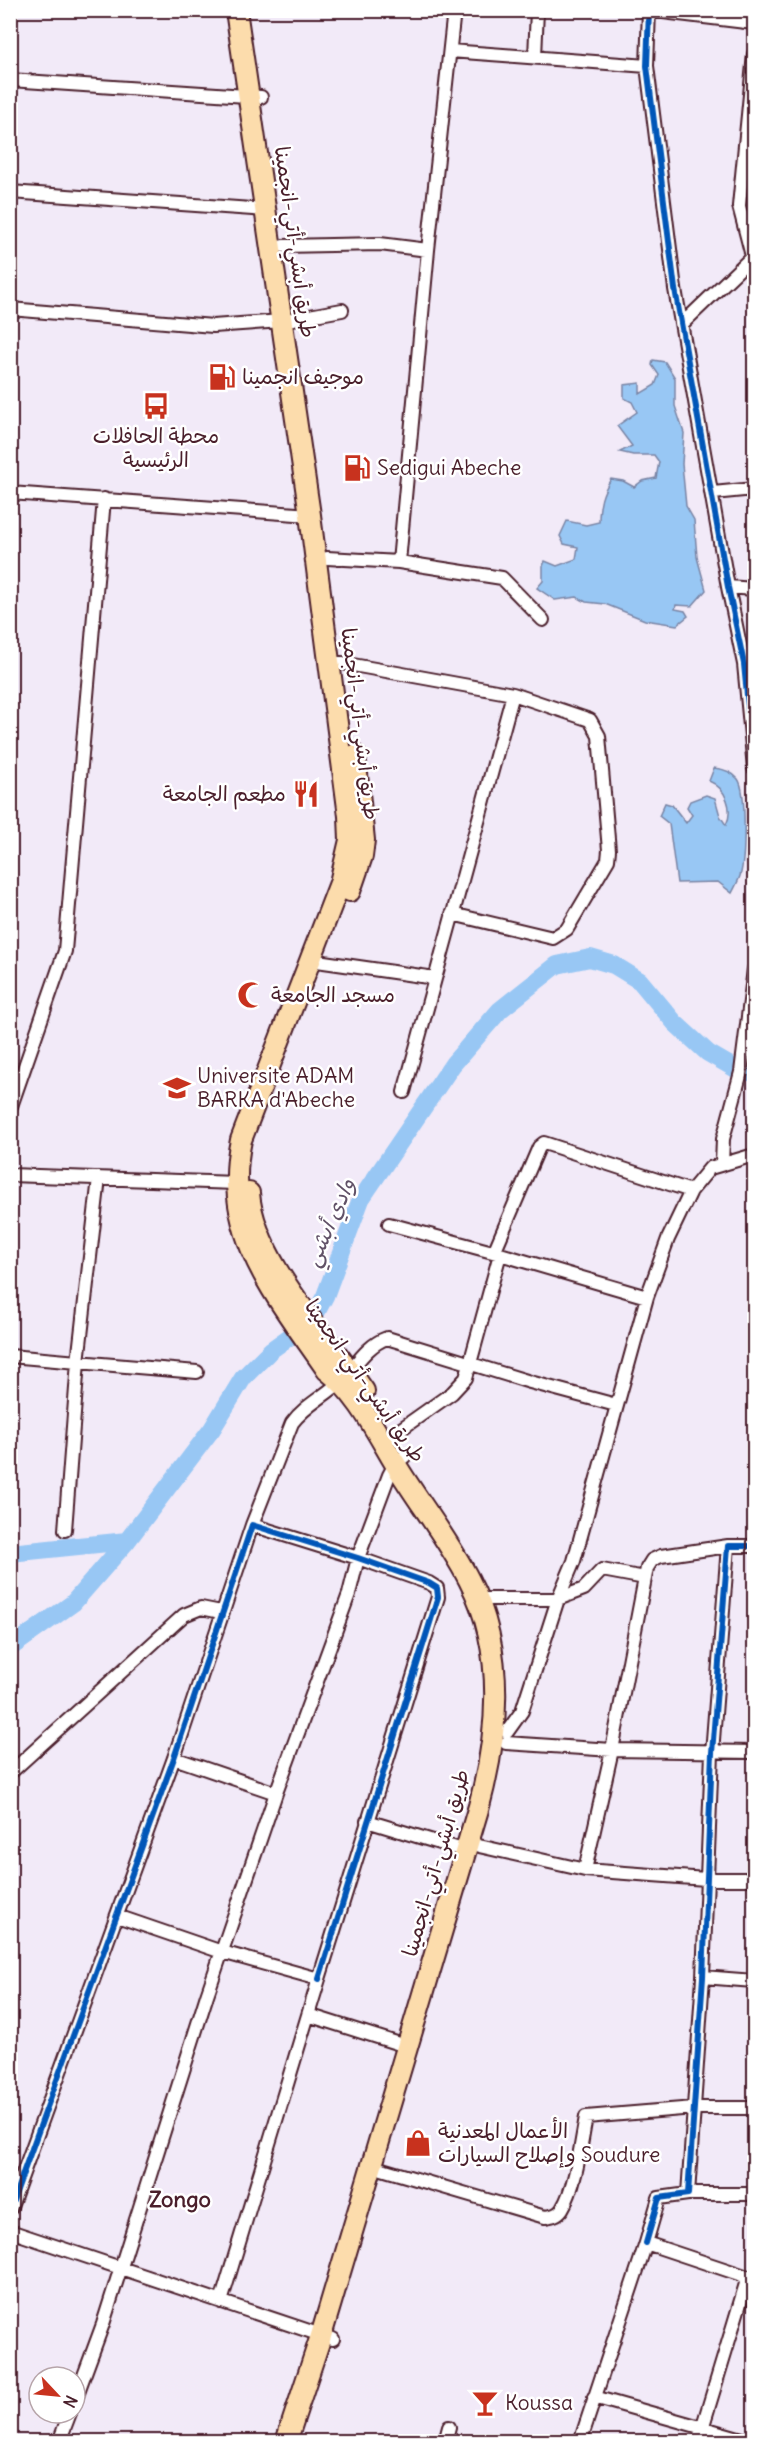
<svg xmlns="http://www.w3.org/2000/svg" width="765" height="2452" viewBox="0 0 765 2452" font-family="Delius,'Playpen Sans Arabic',sans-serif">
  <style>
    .water { fill: #98c7f4; stroke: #7984a4; stroke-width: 1.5 }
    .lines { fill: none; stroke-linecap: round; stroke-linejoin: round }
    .river { stroke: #98c7f4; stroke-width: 18 }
    .minor-casing { stroke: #4a1f2b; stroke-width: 16 }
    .trunk-casing { stroke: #4a1f2b; stroke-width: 24 }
    .minor { stroke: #fff; stroke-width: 12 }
    .trunk { stroke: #fcdcac; stroke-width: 20 }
    .cycleway-casing { stroke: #fff; stroke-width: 10 }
    .cycleway { stroke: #0057b8; stroke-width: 6 }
    .labels { text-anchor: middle; stroke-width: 5; stroke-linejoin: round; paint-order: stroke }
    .street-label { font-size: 21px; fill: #4a1f2b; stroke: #fff }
    .poi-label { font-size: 21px; fill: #4a1f2b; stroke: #fff; text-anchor: start }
    .water-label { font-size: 22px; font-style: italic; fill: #615167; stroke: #fff }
    .neighbourhood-label { font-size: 22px; font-weight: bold; fill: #4a1f2b; stroke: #fff }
  </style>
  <rect width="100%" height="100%" fill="#f2eaf8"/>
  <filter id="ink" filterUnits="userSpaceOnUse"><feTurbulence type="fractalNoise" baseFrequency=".0167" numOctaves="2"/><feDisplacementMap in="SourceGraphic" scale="12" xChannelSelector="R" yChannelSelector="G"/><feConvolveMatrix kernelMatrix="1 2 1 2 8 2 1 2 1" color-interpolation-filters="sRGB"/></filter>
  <g filter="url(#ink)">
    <!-- water -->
    <path class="water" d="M653 360 665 362 675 378V406L684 433 682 464 686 506 694 520 697 557 706 590 692 606 676 605 675 609 685 611 688 616 677 625 645 620 605 604 586 602 577 597 555 600 537 588 543 581V566L545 561 557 566 576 559 578 547 564 544 560 536 567 521 586 525 599 522C599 505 602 493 611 479L623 481 634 487 642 481 656 478 659 462 654 455H633L620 452 632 446 617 426 637 412 632 402 624 398V385L640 383V394L655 385 659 375 652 365Z
      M714 768C723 769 732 771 738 779 747 791 745 861 740 876 738 882 735 887 732 893L718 882 677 883 669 824 659 816 665 803 672 805 686 823 692 815 687 807 690 801 706 795 715 798 720 816 726 825C734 809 726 788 709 781Z"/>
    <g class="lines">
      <!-- river -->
      <path class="river" d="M10 1553 127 1541
        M10 1648 73 1603 127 1541 212 1429 243 1378 271 1350 306 1325 316 1313 325 1296 361 1199 453 1064 500 1010 557 965 590 958 614 965 640 981 675 1023 708 1053 741 1072H754"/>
      <defs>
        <path id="minor" d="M646 10 754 23
          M649 10 647 66 675 289 728 587 744 664 754 768
          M450 51 647 66
          M535 57 537 10
          M10 80 261 97
          M10 192 266 210
          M283 246 380 244 428 250
          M752 256 739 206 754 54
          M10 309 213 326 282 321 342 310
          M682 324 754 255
          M10 493 310 515
          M713 493 754 489
          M327 558 399 562 502 578 543 620
          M399 562 428 250 454 10
          M728 587 754 589
          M330 663H342L513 694 404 1092
          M452 914 553 938 567 929 608 860 609 850 599 736 590 720 513 694
          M310 960 435 978
          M10 1109 65 951 104 499
          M722 1164 723 1139 741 1072 754 969
          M10 1175 236 1183
          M389 1224 500 1254
          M494 1252 539 1147 544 1143 691 1191
          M10 1356 78 1362 99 1178
          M384 1441 452 1393 466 1378 500 1254 647 1297
          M252 1525 292 1423C306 1404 326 1396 342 1380 356 1365 367 1345 387 1338L530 1382 616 1405
          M65 1530 78 1362 197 1372
          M477 1599H558L574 1561 647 1297 668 1239 691 1191 710 1168 754 1155
          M507 1732 522 1711 558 1599 584 1589 602 1570 645 1578
          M506 1743 612 1750 754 1752
          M174 1758 276 1793
          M10 1773 184 1615 201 1608 221 1612
          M367 1821 466 1851
          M479 1846 585 1870 612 1750 647 1568 652 1560 661 1556 728 1546
          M585 1870 706 1879H754
          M117 1916 222 1952 319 1979 308 2015 406 2046
          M703 1977 754 1981
          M382 2169 545 2217C552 2216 558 2215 562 2209 576 2186 581 2144 586 2117L694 2108H754
          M688 2194H754
          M10 2209 174 1758 252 1525 358 1558 429 1583 437 1588 438 1597 319 1979
          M10 2231 333 2339
          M646 2243 659 2198 688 2194 703 1977 712 1753 728 1546H754
          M221 2302 308 2015
          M594 2397 753 2442
          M75 2400 103 2324 207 1995 276 1793 349 1594 358 1558 389 1475 395 1464 405 1456
          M59 2442 70 2413
          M445 2442 449 2427
          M580 2442 646 2243 754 2279
          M698 2442 748 2277"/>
        <path id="trunk" d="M236 10 310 515 349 816 350 840 340 883 241 1140C221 1234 277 1297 327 1370 358 1394 376 1432 396 1465 419 1503 448 1539 469 1580 506 1651 499 1732 479 1806L321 2336 286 2442
          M350 891 362 856 364 840 355 755
          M249 1193C254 1261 327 1336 364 1391"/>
      </defs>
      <!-- minor casing -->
      <use href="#minor" class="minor-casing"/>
      <!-- trunk casing -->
      <use href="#trunk" class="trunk-casing"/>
      <!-- minor -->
      <use href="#minor" class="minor"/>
      <!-- trunk -->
      <use href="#trunk" class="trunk"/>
      <defs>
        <path id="cycleway" d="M649 10 647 66 675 289 728 587 744 664 754 768
          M10 2209 174 1758 252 1525 358 1558 429 1583 437 1588 438 1597 319 1979
          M646 2243 659 2198 688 2194 703 1977 712 1753 728 1546H754"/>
      </defs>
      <!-- cycleway casing -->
      <use href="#cycleway" class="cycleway-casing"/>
      <!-- cycleway -->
      <use href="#cycleway" class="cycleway"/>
    </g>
  </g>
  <!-- icons -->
  <defs>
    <symbol id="fuel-bare" viewBox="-9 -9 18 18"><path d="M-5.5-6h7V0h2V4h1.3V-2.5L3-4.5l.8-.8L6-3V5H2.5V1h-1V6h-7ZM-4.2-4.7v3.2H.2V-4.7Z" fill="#c8321e" stroke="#fff" stroke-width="2.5" paint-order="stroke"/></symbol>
    <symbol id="bus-bare" viewBox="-9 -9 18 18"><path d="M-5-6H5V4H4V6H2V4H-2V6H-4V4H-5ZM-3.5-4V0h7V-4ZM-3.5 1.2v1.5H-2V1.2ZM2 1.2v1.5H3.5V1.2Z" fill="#c8321e" stroke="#fff" stroke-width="2.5" paint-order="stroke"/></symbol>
    <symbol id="restaurant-bare" viewBox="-9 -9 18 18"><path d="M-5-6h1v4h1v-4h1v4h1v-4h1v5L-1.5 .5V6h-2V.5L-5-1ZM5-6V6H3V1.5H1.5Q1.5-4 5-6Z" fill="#c8321e" stroke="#fff" stroke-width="2.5" paint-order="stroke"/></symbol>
    <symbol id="mosque-bare" viewBox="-9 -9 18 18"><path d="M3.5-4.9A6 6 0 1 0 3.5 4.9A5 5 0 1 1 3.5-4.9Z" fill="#c8321e" stroke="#fff" stroke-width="2.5" paint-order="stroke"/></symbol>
    <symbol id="university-bare" viewBox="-9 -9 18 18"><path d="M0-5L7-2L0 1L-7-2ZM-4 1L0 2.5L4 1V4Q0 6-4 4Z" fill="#c8321e" stroke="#fff" stroke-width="2.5" paint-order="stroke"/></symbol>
    <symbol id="shop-bare" viewBox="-9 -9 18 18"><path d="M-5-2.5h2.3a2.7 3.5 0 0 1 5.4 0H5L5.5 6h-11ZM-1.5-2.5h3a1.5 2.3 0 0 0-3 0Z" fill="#c8321e" stroke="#fff" stroke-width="2.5" paint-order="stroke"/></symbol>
    <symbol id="bar-bare" viewBox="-9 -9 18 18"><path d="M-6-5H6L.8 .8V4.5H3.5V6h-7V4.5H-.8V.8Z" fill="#c8321e" stroke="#fff" stroke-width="2.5" paint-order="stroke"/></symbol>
  </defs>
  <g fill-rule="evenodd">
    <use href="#fuel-bare" x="203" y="358" width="38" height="38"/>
    <use href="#bus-bare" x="137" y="387" width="38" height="38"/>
    <use href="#fuel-bare" x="338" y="449" width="38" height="38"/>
    <use href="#restaurant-bare" x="287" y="775" width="38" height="38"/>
    <use href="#mosque-bare" x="232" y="976" width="38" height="38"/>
    <use href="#university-bare" x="158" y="1069" width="38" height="38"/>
    <use href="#shop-bare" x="399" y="2124" width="38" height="38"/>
    <use href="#bar-bare" x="466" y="2384" width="38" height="38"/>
  </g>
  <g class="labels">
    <!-- street labels -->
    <g class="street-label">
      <text transform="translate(295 242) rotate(82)" y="7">طريق أبشي-أتي-انجمينا</text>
      <text transform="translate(360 724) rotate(83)" y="7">طريق أبشي-أتي-انجمينا</text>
      <text transform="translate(365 1381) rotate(55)" y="7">طريق أبشي-أتي-انجمينا</text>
      <text transform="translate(436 1863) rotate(-74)" y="7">طريق أبشي-أتي-انجمينا</text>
    </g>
    <!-- poi labels -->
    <g class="poi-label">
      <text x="242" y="384">موجيف انجمينا</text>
      <text x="156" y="443" text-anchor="middle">محطة الحافلات<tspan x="156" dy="24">الرئيسية</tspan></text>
      <text x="377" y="475">Sedigui Abeche</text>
      <text x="286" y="801" text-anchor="end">مطعم الجامعة</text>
      <text x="271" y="1002">مسجد الجامعة</text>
      <text x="197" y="1083">Universite ADAM<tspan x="197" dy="24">BARKA d'Abeche</tspan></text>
      <text x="438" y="2138">الأعمال المعدنية<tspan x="438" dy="24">وإصلاح السيارات Soudure</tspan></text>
      <text x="505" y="2410">Koussa</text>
    </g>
    <!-- water labels -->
    <g class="water-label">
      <text transform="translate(329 1222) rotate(-66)" y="8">وادي أبشي</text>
    </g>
    <!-- neighbourhood labels -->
    <g class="neighbourhood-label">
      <text x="180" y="2207">Zongo</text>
    </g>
  </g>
  <!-- margin -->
  <rect width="765" height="2452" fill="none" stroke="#fff" stroke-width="36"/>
  <rect x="18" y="18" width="729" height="2416" fill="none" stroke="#4a1f2b" stroke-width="2" filter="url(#ink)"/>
  <!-- north arrow -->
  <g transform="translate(57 2395) rotate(116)"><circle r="28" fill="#ffffff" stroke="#b7a5aa" stroke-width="1.5"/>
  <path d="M0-4.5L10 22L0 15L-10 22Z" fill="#c8321e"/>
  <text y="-9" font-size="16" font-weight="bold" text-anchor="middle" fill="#4a1f2b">N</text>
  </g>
</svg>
